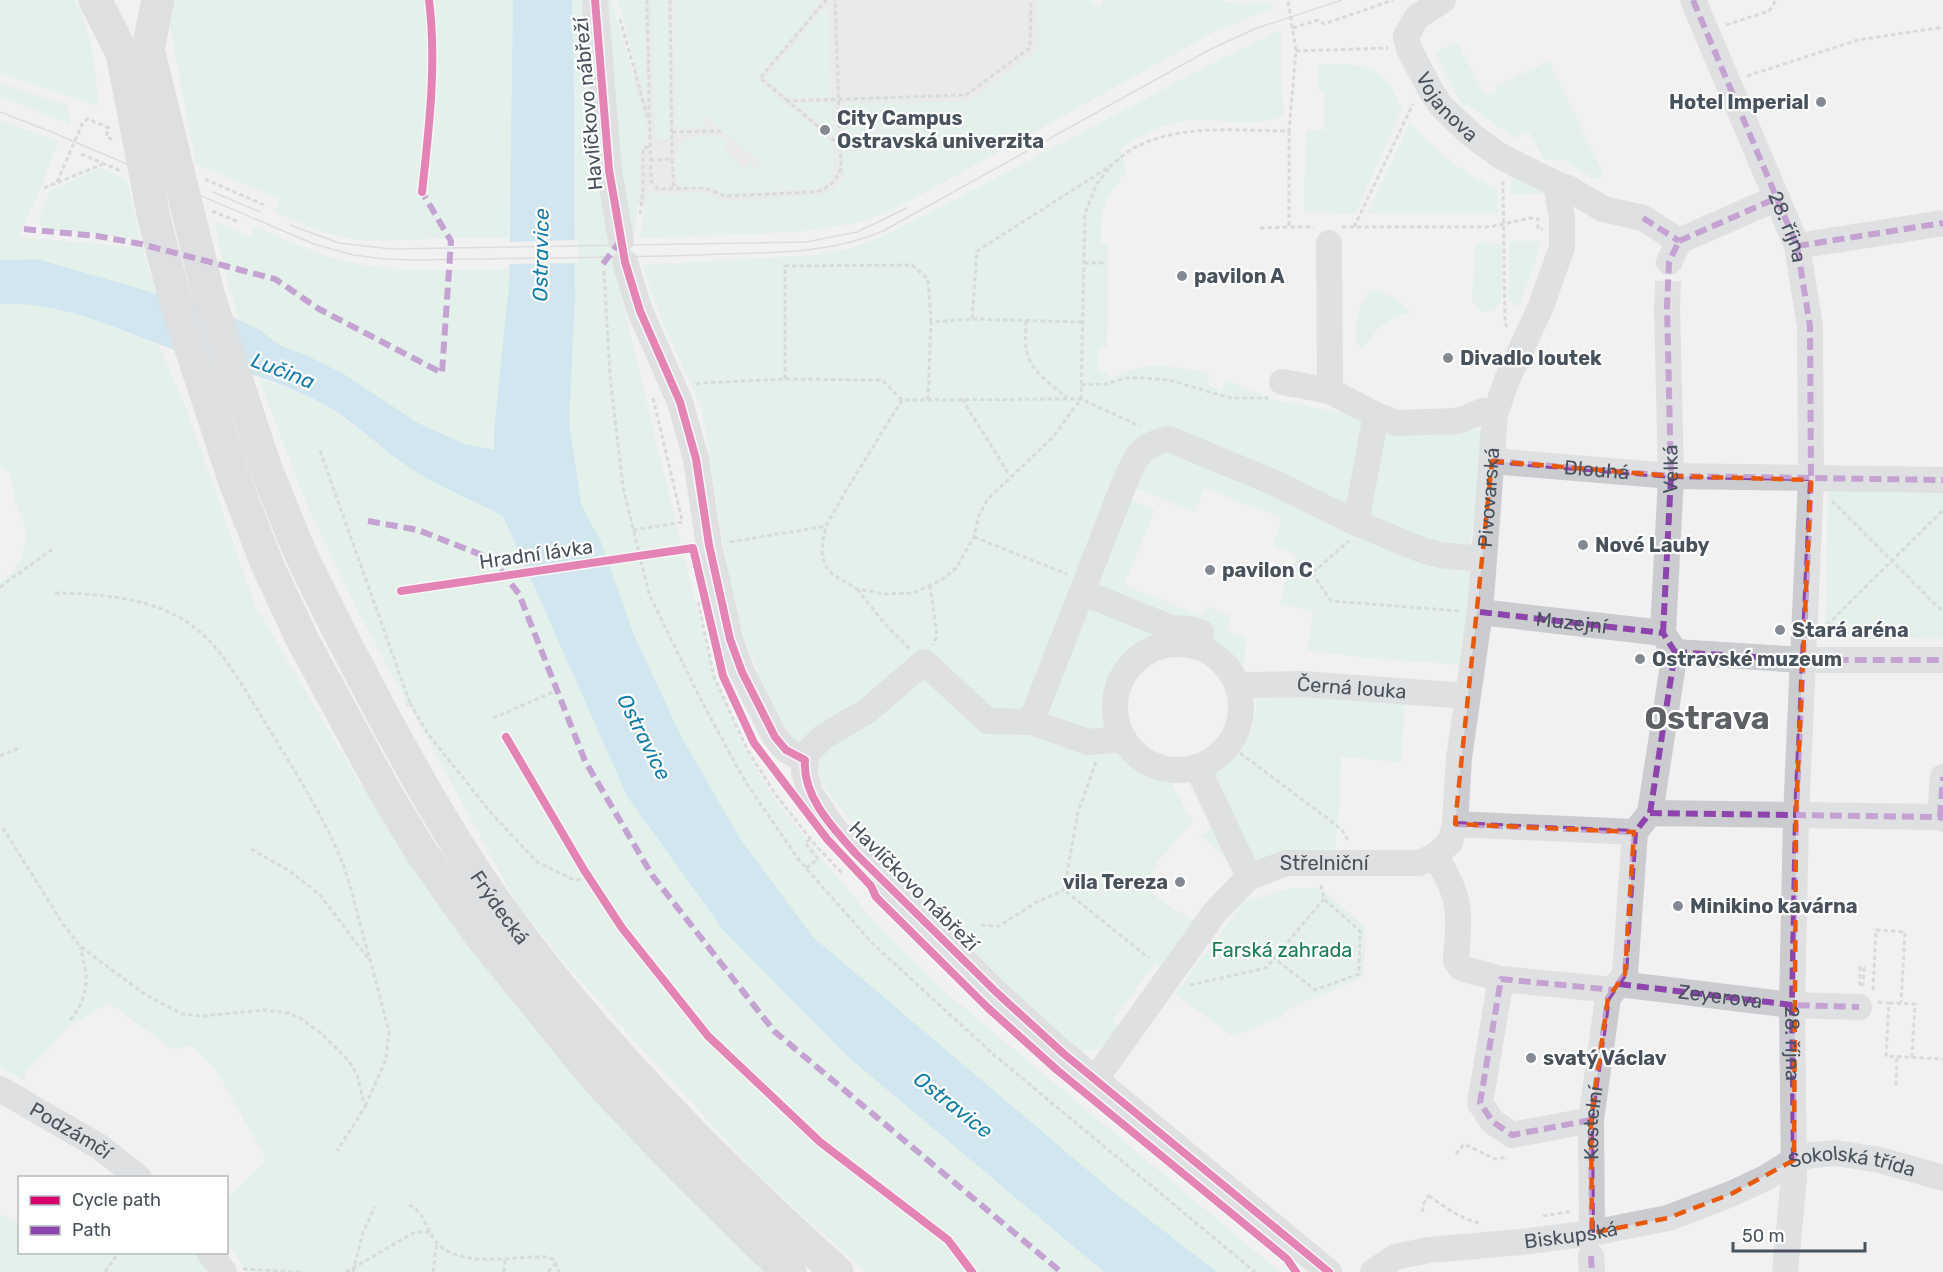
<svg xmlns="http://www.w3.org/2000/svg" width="1943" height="1272" viewBox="0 0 1943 1272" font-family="Rubik,sans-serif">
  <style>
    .education { fill: #e3e2e3 }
    .green { fill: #d6efe2 }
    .water { fill: #acdaec }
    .pier { fill: #f1f1f1 }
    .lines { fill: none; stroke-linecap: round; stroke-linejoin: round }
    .minor-tunnel { stroke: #cfd1d3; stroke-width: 26; stroke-dasharray: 26 13; stroke-linecap: butt }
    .path { stroke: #b8c4c1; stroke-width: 3; stroke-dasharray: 4.5 3; stroke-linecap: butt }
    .minor { stroke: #cacccf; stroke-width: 26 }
    .major { stroke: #c7cacd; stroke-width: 33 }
    .tram { stroke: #c5c6c9; stroke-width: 1.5 }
    .major-bridge { stroke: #c7cacd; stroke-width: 33 }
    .quiet { stroke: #8e44ad; stroke-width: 6; stroke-dasharray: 12 6; stroke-linecap: butt }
    .cycleway-casing { stroke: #fff; stroke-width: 11 }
    .cycleway { stroke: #d6006c; stroke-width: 8 }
    .marked { fill: none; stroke: #e8590c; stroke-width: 4.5; stroke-dasharray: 12 8; stroke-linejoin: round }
    .poi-dot { fill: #838a91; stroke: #fff; stroke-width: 2 }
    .labels { text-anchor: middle; stroke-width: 4.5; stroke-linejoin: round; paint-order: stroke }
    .poi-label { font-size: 20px; font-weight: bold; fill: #48525d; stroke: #fff; text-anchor: start }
    .street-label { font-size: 20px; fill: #48525d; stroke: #fff }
    .park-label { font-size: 20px; fill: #1a7e53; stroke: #fff }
    .water-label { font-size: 21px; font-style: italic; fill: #117da8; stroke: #fff }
    .town-label { font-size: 32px; font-weight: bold; fill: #5d6065; stroke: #fff }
  </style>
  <rect width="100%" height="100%" fill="#f1f1f1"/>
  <!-- education -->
  <path class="education" d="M633 0H1092V6H1102L1103 0H1126L862 201 648 206 628 202 634 73Z"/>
  <!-- green -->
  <path class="green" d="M0 0H74C94 31 95 70 99 106L0 73Z
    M176 0H426L430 44 432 20 429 0H513L512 112 508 238H461L364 241 320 231 274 212 280 199 196 164 170 27Z
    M572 0H586L598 175 631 338 714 677 745 750 777 803 872 919 943 990 1280 1272H1217L1116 1194 813 937 741 840 682 738 634 635 601 542 581 505 569 421 575 299 574 89Z
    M605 0H611L646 123V144L641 145 639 192 634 235H628Z
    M618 0H644L647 106Z
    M651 0H667L670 132 668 138 663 141 657 139 655 134Z
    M673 0H821L810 13 812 15 757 79 833 143 834 168 832 177 823 186 814 189 726 194 706 187 685 186 679 184C670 169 676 139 696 136 704 134 713 136 721 136L728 143 723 150 745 168 750 163 758 169 762 164 707 118 704 117V128L678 129 675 126Z
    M1038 0H1092V6H1102L1103 0H1220C1236 6 1252 3 1269 3L1274 8 1214 32 939 185 892 210 858 223 797 232 640 238 646 197 652 192 664 194 704 192 722 201 820 195 834 188 844 177V103L967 102 1038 50Z
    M828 4 831 98H788L765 78Z
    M1281 30V79L1284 111 1281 117C1255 126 1224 120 1197 120 1169 120 1142 135 1119 149L1127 171C1105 199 1100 207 1101 243L1108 244 1107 347 1098 348V372H1107L1108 380C1115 377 1122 372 1130 370 1156 362 1186 368 1211 374L1207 384 1221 392 1227 381 1275 400 1355 415 1451 430H1483L1470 550 1465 665 1368 658 1307 650 1314 612 1280 604 1284 586 1297 555 1273 546 1282 518 1204 488 1195 512 1133 487 1128 499 1155 510 1124 585 1202 616 1207 607 1231 616 1226 630 1247 638 1243 663 1232 675C1154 575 1049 739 1170 769L1173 786 1193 823 1176 840 1164 856 1162 855 1156 864 1158 865 1143 886 1168 906 1197 922 1164 969 1155 963 1113 1021 1121 1028C1108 1044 1098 1056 1075 1049L935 915 890 869 828 792 772 706 742 631 731 590 702 409 662 321 642 265 815 255 851 248 883 236 956 199 1215 62Z
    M1457 42 1485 95 1489 93 1491 95 1497 91 1495 87 1549 61 1604 175 1594 179 1560 158 1554 162 1543 158 1529 132 1515 138 1466 104 1462 106 1435 52Z
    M1349 64C1383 70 1388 79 1402 109L1355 214 1304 211 1306 131 1324 130V92L1318 91 1319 65Z
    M0 83 67 105 71 125 0 96Z
    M795 103H833L834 136Z
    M0 120 58 141 40 190 19 237 142 248 156 294 37 259 0 260Z
    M1410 123C1436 150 1462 175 1497 188L1498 213H1368Z
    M100 168 127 180 140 240 84 232 47 230 40 225 39 216 50 191Z
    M1512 176 1547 193 1510 194Z
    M214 221 250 237 255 226C284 239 313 253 344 261 398 274 454 270 508 269L509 286 494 429V451L465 444 418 423 344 374 306 355 279 345 260 330 240 322 227 280Z
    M1511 241H1542L1519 307 1508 299 1509 243Z
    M1478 243 1498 244H1501L1502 248C1502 261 1505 295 1499 305 1495 312 1488 312 1482 312L1472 300 1475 245Z
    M1375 289 1396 299 1411 312 1395 317 1380 327 1362 348 1357 345C1353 324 1358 307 1370 290Z
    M0 304C57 301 107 325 159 345L186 408 255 605 363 789 385 792 768 1272H248L227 1243V1198L267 1161 216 1070 192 1046 172 1049 109 1003 71 1025 26 1071 24 1081 0 1066V582C19 570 30 546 24 524 22 516 17 509 15 502 13 492 12 482 10 473L0 468Z
    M259 379 301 393 333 411 413 470 450 491 503 516 566 657 724 931 847 1056 1104 1272H866L758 1175 582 983 517 904 361 617 308 508Z
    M1828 487 1943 489V639L1825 638Z
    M1256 697H1343L1405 703 1401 762 1341 757 1339 813 1335 850 1299 851 1240 871 1199 835 1234 817 1214 774C1245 753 1257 736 1256 697Z
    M1292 888H1321L1365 927 1364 977 1294 1006 1279 1018 1233 1036 1175 994 1244 902Z
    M0 1215 19 1223 20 1252 194 1253 209 1272H0Z"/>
  <!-- water -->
  <path class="water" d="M513 0H572L574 89 575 299 569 421 581 504 601 542 634 635 682 738 741 840 813 937 1116 1194 1217 1272H1104L847 1056 724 931 627 796 503 516C473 501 442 488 413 470 385 452 361 428 333 410 288 382 233 370 184 353 123 333 66 301 0 304V260L37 259 224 313 260 330 279 345 306 355 344 374 418 423 465 444 494 450V429L509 286Z"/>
  <!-- pier -->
  <path class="pier" d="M578 240V263L505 264V242Z"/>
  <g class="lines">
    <!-- minor-tunnel -->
    <path class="minor-tunnel" d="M1667 307 1669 262"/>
    <!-- path -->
    <path class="path" d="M647 0 651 181 658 189 705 188 725 196 816 192C830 187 835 182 841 169L835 0
      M670 0 672 159
      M620 19 648 119
      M1726 25 1769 11 1776 0
      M1293 28 1318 20 1324 24 1393 0
      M1296 51 1388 48
      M1747 76 1858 40 1943 27
      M788 101 760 78 826 0
      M1289 131V227H1314
      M672 132 721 131
      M841 146 788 101 966 95 1030 48 1031 0
      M81 154 121 171
      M650 160 672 159 674 189
      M205 179 264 205
      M1503 181 1505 323 1507 327
      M57 182 83 122 88 119 109 128 106 136 113 140
      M44 188 103 164
      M212 211 239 222
      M640 214 643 192V148L649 147
      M1342 227H1490L1530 218 1538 219V229H1543
      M1354 227 1413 104
      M1260 228 1289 227
      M1084 263H1104
      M604 271 610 376 623 487 649 594 702 702 745 781 798 859 872 943 993 1054 1255 1272
      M972 319 977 251 1112 165C1119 159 1126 152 1134 148 1181 123 1237 131 1289 131L1296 51 1288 0
      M1026 321C1026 329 1025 338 1026 346 1027 369 1051 384 1067 398
      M785 379V266L912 265 928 279 931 322
      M696 384 702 383 785 379 882 380 902 400 1081 399 1140 426
      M1081 385 1107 384 1125 378H1146L1169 380 1230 398H1268
      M653 398 682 520
      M962 399 1010 476
      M902 400 844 494 826 526 823 540 822 554 825 565 832 574 857 589 884 594 913 593 943 579 956 568 974 537 979 515 988 499 1052 438 1081 399 1085 213 1096 185 1112 165
      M928 400 931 322 972 319 1082 322
      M320 451 410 703 407 705
      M1832 501 1943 612
      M633 530 683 522
      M974 537 1067 574
      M730 542 826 526
      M1291 568 1312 573 1349 541
      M1312 573 1331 601 1460 611
      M930 585 937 636 933 645
      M0 587 54 548
      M857 589 884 623 910 649
      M55 593C99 594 149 597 187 622 219 643 240 682 260 714 286 757 320 809 340 857 348 876 353 897 358 917 369 955 379 993 389 1032L386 1059 365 1107
      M698 602 714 677 748 751 776 795 816 846 843 874
      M1827 625 1943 510
      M410 703 428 734 492 814 537 862 576 881 587 874
      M493 718 558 690
      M1240 753 1331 821 1342 830 1349 842
      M0 756 21 747
      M1096 762 1078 812 1064 890 1149 958
      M3 828 63 924 79 945 101 962 146 995 182 1014 203 1016 265 1010 289 1013 300 1018 321 1033 348 1060 357 1075 365 1107 337 1151
      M251 849 288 870 320 895 370 961
      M806 868 818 859 805 843 811 839
      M1321 885 1324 899 1360 931 1359 974 1315 990 1274 958 1324 899
      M981 925 999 926 1037 902 1064 890
      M1190 985 1266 968 1274 958
      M1860 986V967L1864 968 1863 986
      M1873 990 1876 930 1905 932 1901 1003
      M1878 1002 1889 1003 1886 1056 1943 1059
      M1889 1003 1915 1004 1912 1057
      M70 1020C90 994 89 977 80 947
      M1896 1085 1897 1057
      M1456 1154 1464 1144 1495 1159 1508 1157
      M1429 1196C1444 1206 1462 1220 1480 1223
      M409 1205C427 1213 426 1233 439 1245 465 1269 517 1255 549 1257L555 1261 559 1272
      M1422 1212 1424 1203 1430 1194
      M1543 1216 1572 1211
      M243 1269 301 1272
      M105 1272 119 1252
      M346 1272 415 1232H431
      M353 1272 363 1232 375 1207
      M433 1272 437 1243
      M504 1272 505 1258
      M548 1272 556 1263"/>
    <!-- minor -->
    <g class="minor">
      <path d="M595 0 609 170 621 240"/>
      <path id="s1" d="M1443 0 1417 17 1406 36 1409 49 1431 91 1442 107 1474 137 1502 157 1556 184 1568 188 1603 209 1643 218 1679 241"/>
      <path d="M1693 0 1797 246 1810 326 1811 480 1796 815 1792 1005 1794 1178 1785 1272"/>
      <path d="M1679 241 1777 198"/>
      <path d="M1329 243 1330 391"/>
      <path d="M1797 246 1943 223"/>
      <path d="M625 262 640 311 680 402 696 459 709 545 730 639 742 672 775 737 786 750 805 760"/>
      <path d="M1669 262 1679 241"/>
      <path d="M1282 382 1330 391 1376 415 1396 423 1458 421 1483 411"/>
      <path id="s2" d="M1492 461 1671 476 1943 480"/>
      <path d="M1356 523 1376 415"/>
      <path d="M1082 592 1171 628 1189 629 1201 632"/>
      <path id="s3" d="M1480 612 1663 633"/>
      <path d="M1663 633 1671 476 1667 307"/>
      <circle cx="1178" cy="707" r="63"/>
      <path d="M1675 652 1803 660H1943"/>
      <path id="s4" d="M1238 687 1254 685 1302 684 1467 696"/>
      <path d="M1031 722 1088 742 1124 739"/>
      <path d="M1197 767 1249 877"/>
      <path d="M1650 813 1675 652 1666 638"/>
      <path d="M1940 817 1943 777"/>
      <path d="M1455 824 1635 832"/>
      <path d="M1435 856C1463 900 1459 911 1456 961L1461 968 1501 979 1614 990"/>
      <path d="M1501 979 1480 1103 1493 1122 1512 1135 1591 1120"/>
      <path id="s5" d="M1619 984 1792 1005 1859 1007"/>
      <path id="s6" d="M1095 1080 1216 911 1249 877 1286 863H1419L1435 856 1450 842 1455 824 1459 758 1480 612 1495 414 1507 380 1541 306 1562 247V218L1556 184"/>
      <path id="s7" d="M0 1089 100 1147 139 1178"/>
      <path d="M1592 1233 1591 1120 1608 998 1625 974 1635 832 1650 813 1940 817 1943 819"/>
      <path d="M209 1252 224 1272"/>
      <path d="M1591 1256 1592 1272"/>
      <path d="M1329 1272 1055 1046 996 992 856 854 838 834 811 795 804 772 807 753 823 737 867 711 924 662 988 721 1031 722 1126 479C1136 456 1142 444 1169 439L1277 484 1356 523 1422 550 1440 555 1484 559"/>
      <path id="s8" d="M1373 1272 1395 1257 1429 1250 1521 1242 1592 1233 1668 1218 1731 1194 1765 1178 1794 1160 1812 1155 1836 1153 1880 1160 1943 1178"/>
    </g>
    <!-- major -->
    <g class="major">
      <path d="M95 0 122 53"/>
      <path d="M148 49 158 0"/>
      <path id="s9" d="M266 469C278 497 288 525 300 552 323 602 349 651 375 700 413 772 453 843 501 910 597 1043 715 1162 837 1272"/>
      <path d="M234 479 267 564 303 641 385 792 420 850 477 931 597 1079 682 1168 768 1253 790 1272"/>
    </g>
    <!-- tram -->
    <path class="tram" d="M0 112 54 133 314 244 353 255 386 259 412 260C508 258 604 258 699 255 762 252 825 256 883 231L1209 50 1257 28 1342 0
      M213 192 260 212
      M290 225 339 243 392 249 806 242 857 232 907 208"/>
    <!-- major-bridge -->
    <path class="major-bridge" d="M148 49 209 297 266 469
      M122 53 154 218 176 303 234 479"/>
    <!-- quiet -->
    <g class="quiet">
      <path id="s10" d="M1693 0 1797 246 1810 326 1811 480 1796 815 1792 1005 1794 1160"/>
      <path d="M1643 218 1679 241"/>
      <path d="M24 229 97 236 141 244 275 279 319 309 442 373 451 241 422 192"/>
      <path d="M1679 241 1777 198"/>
      <path d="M1797 246 1943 223"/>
      <path d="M603 264 621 240"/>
      <path d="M1492 461 1671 476 1943 480"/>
      <path d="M368 521 418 530 492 559 519 594 585 761 652 875 774 1031 1061 1272"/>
      <path d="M1480 612 1663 633"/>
      <path id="s11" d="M1663 633 1671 476 1667 307 1669 262 1679 241"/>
      <path d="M1675 652 1803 660H1943"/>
      <path d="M1650 813 1675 652 1663 633"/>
      <path d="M1940 817 1943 777"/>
      <path d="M1455 824 1635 832"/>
      <path d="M1619 984 1792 1005 1859 1007"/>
      <path d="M1591 1120 1512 1135 1493 1122 1480 1103 1501 979 1614 990"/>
      <path id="s12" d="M1592 1233 1591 1120 1608 998 1625 974 1635 832 1650 813 1940 817 1943 819"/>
      <path d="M1591 1256 1592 1272"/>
    </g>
    <defs>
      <path id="cycleway" d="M595 0 609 170 625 262 640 311 680 402 696 459 709 545 730 639 742 672 775 737 786 750 805 760C802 796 833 828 856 854L996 992 1064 1054 1329 1272
        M422 192C429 129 437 63 429 0
        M401 591 693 548 723 676 754 743 827 839 871 886 876 897 988 1008 1057 1070 1287 1259 1296 1272
        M506 737 584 870 622 928 708 1036 820 1142 948 1240 972 1272"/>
    </defs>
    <!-- cycleway casing -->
    <use href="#cycleway" class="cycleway-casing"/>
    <!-- cycleway -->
    <use href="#cycleway" class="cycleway"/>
  </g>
  <!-- marked area -->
  <path d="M0 0H1943V1272H0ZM1492 461 1671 476 1811 480 1796 815 1794 1160 1731 1194 1668 1218 1592 1233 1591 1120 1608 998 1625 974 1634 832 1455 824Z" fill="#f1f1f1" fill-opacity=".55" fill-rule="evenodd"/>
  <path class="marked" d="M1492 461 1671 476 1811 480 1796 815 1794 1160 1731 1194 1668 1218 1592 1233 1591 1120 1608 998 1625 974 1634 832 1455 824Z"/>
  <!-- markers -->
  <g class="poi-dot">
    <circle cx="1821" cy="102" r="6"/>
    <circle cx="825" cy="130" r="6"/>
    <circle cx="1182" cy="276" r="6"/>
    <circle cx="1448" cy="358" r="6"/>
    <circle cx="1583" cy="545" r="6"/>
    <circle cx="1210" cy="570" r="6"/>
    <circle cx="1780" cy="630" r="6"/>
    <circle cx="1640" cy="659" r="6"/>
    <circle cx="1180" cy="882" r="6"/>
    <circle cx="1678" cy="906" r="6"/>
    <circle cx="1531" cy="1058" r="6"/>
  </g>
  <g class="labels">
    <!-- poi labels -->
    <g class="poi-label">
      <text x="1809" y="109" text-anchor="end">Hotel Imperial</text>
      <text x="837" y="125">City Campus<tspan x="837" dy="23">Ostravská univerzita</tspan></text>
      <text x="1194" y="283">pavilon A</text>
      <text x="1460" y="365">Divadlo loutek</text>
      <text x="1595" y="552">Nové Lauby</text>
      <text x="1222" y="577">pavilon C</text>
      <text x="1792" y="637">Stará aréna</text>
      <text x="1652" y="666">Ostravské muzeum</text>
      <text x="1168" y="889" text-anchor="end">vila Tereza</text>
      <text x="1690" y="913">Minikino kavárna</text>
      <text x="1543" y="1065">svatý Václav</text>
    </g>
    <!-- street labels -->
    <g class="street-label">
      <text transform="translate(588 104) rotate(-95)" y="7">Havlíčkovo nábřeží</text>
      <text dy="7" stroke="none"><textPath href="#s1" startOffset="136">Vojanova</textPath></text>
      <text dy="7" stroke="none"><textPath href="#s10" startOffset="246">28. října</textPath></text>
      <text dy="7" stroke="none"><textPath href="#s2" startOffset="105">Dlouhá</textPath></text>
      <text dy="7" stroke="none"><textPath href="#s11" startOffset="164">Velká</textPath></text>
      <text dy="7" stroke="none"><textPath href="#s6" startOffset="813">Pivovarská</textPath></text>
      <text transform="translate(536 554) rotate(-8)" y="7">Hradní lávka</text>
      <text dy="7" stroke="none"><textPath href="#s3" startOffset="92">Muzejní</textPath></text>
      <text dy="7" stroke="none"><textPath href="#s4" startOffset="114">Černá louka</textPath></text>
      <text dy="7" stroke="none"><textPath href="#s6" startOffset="333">Střelniční</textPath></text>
      <text transform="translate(914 886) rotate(45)" y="7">Havlíčkovo nábřeží</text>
      <text dy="7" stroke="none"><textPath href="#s9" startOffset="498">Frýdecká</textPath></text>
      <text dy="7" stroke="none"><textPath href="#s5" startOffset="102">Zeyerova</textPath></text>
      <text dy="7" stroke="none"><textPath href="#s10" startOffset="1066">28. října</textPath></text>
      <text dy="7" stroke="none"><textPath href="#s12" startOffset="110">Kostelní</textPath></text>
      <text dy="7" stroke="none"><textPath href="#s7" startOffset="82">Podzámčí</textPath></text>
      <text dy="7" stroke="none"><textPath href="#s8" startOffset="501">Sokolská třída</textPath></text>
      <text dy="7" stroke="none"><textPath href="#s8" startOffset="204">Biskupská</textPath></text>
    </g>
    <!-- park labels -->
    <g class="park-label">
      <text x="1282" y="957">Farská zahrada</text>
    </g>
    <!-- water labels -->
    <g class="water-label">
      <text transform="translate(541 255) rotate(-89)" y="7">Ostravice</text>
      <text transform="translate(283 371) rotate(21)" y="7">Lučina</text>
      <text transform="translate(644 737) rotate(63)" y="7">Ostravice</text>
      <text transform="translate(953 1105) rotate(38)" y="7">Ostravice</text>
    </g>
    <!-- town labels -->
    <g class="town-label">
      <text x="1707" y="729">Ostrava</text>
    </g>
  </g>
  <!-- legend -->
  <rect x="18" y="1176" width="210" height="78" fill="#ffffff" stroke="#b6babe" stroke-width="1.5"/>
  <rect x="30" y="1196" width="30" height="9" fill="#d6006c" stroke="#b6babe" stroke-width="1.5"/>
  <text x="72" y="1206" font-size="18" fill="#48525d">Cycle path</text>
  <rect x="30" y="1226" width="30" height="9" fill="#8e44ad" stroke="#b6babe" stroke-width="1.5"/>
  <text x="72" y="1236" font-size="18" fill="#48525d">Path</text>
  <!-- scale -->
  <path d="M1733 1242v9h132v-9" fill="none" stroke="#48525d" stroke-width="3"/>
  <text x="1742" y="1242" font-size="18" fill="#48525d" stroke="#ffffff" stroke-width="4.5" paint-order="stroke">50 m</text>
</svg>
